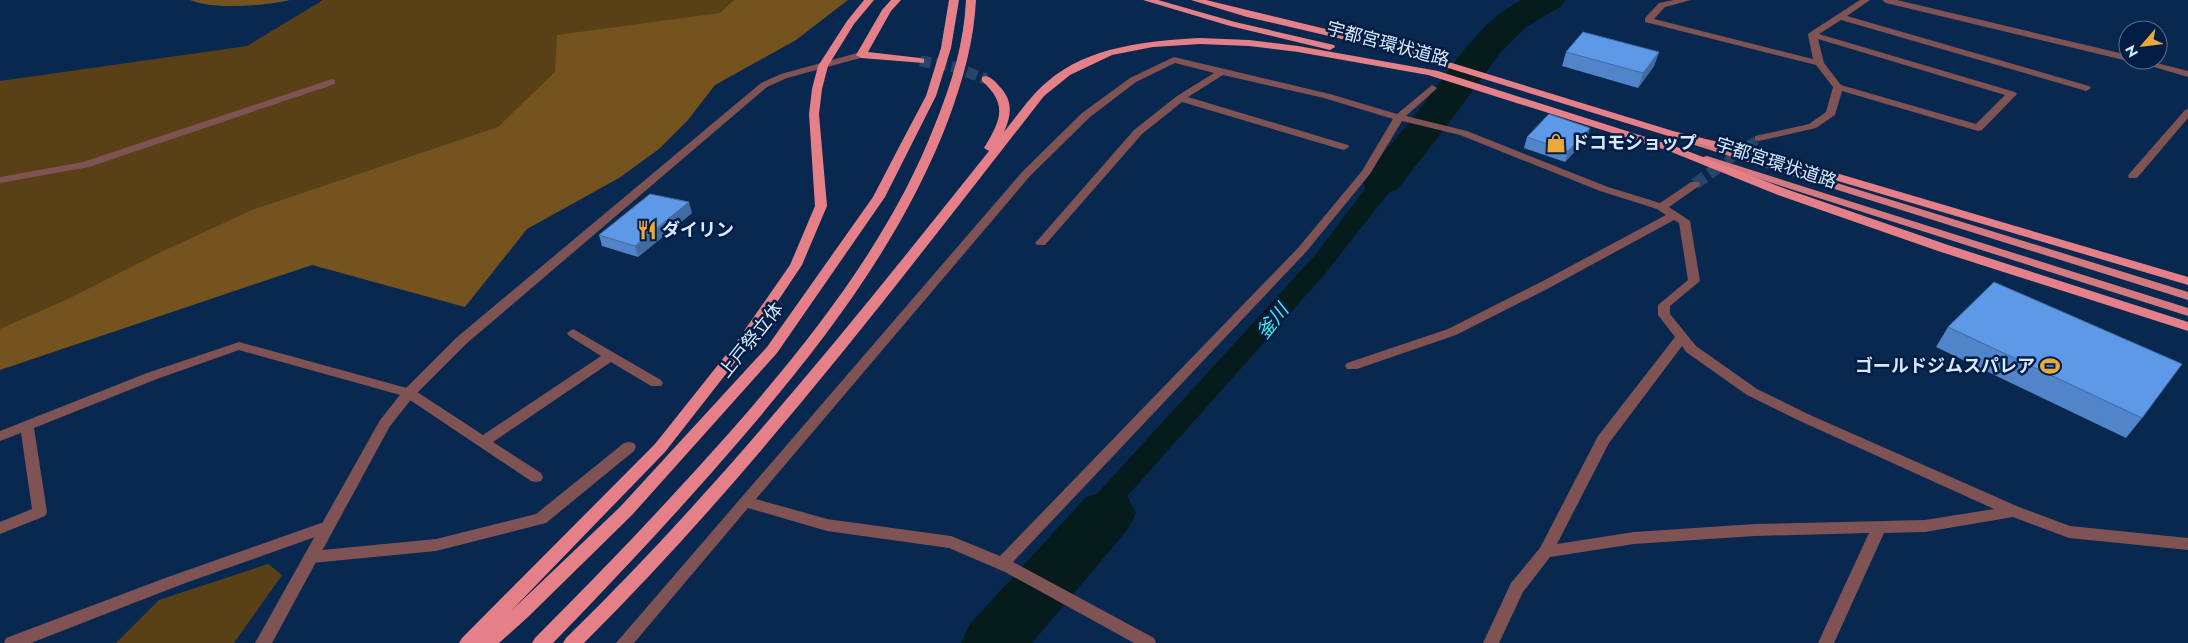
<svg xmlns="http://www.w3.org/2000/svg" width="2188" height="643" viewBox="0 0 2188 643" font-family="Jost,'Noto Sans JP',sans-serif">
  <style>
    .green { fill: #594016 }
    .forest { fill: #74531f }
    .water { fill: #061b1b }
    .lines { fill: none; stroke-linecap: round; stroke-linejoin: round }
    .river { fill: #061b1b; fill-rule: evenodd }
    .minor-tunnel-far1 { stroke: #284569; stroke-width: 9; stroke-dasharray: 9 5; stroke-linecap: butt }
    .minor-tunnel { stroke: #284569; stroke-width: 12; stroke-dasharray: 12 5.5; stroke-linecap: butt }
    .trunk-tunnel { stroke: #284569; stroke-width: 11; stroke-dasharray: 11 5; stroke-linecap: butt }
    .service { fill: #7f5254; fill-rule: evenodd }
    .minor { fill: #7f5254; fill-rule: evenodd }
    .tertiary { fill: #7f5254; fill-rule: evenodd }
    .primary { fill: #d4797f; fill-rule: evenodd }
    .trunk { fill: #e58088; fill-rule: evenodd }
    .wall { fill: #5184c8 }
    .shaded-wall { fill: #426ba2 }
    .building { fill: #5e99e8; stroke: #426ba2 }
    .labels { text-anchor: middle; stroke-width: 5; stroke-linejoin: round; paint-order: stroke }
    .street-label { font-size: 18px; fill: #d9e8fd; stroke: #011d44 }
    .poi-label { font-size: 18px; font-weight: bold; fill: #d9e8fd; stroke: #011d44; text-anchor: start }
    .water-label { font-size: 19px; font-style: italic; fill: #47ebed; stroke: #011d44 }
  </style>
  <rect width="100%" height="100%" fill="#09284f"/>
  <!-- green -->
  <path class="green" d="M323 0H764L715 48 0 345V81L247 46Z
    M268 564 282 575 234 643H116L159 600Z"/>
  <!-- forest -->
  <path class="forest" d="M190 0H290C266 6 212 10 190 0Z
    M734 0H848L796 40 715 85 688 120 659 149 619 178 527 229 465 307 312 265 0 370V329L70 298 159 253 252 210 498 127 555 72 557 35 720 13Z"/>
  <!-- water -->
  <path class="water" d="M1532 0H1560L1523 20 1501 38 1486 61 1467 55C1489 28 1503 17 1532 0Z
    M1441 89 1465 96 1443 123 1420 117Z
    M1413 125 1437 131 1324 275 1065 566 1043 553 1316 254Z
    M1017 583 1044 598 1004 643H964Z"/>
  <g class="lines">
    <!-- river -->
    <path class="river" d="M1522 0H1565L1560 7 1526 27 1500 53 1448 124 1397 190 1382 194 1367 190 1361 181 1367 172C1386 150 1405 128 1423 105 1452 68 1478 21 1522 0Z
      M1107 491 1128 497 1136 513 1128 529 1032 643H961L970 624 1086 497Z"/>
    <!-- minor-tunnel-far1 -->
    <path class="minor-tunnel-far1" d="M1715 170 1759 138"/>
    <!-- minor-tunnel -->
    <path class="minor-tunnel" d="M1695 184 1717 168"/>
    <!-- trunk-tunnel -->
    <path class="trunk-tunnel" d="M920 61 954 67 986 79"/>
    <!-- service -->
    <path class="service" d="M332 79 335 80V84L89 167 0 183V177L83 162Z"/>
    <!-- minor -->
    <path class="minor" d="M1674 0H1691L1665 7 1654 19 1813 59 1808 35 1809 33 1860 0H1870L1847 16 2089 86 2091 88 2086 91 2083 90 1841 20 1819 34 2015 92 2017 94 1982 130 1978 131 1842 91 1835 115 1816 128 1759 141 1755 140V136L1809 124 1826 112 1833 87 1816 65 1645 22V18L1659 3ZM1818 39 2005 95 1976 124 1841 85 1824 63Z
      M1174 57 1330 94 1397 114 1432 85 1437 88 1435 90 1406 116 1467 131 1608 187 1660 203 1691 182H1699L1700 184 1699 186 1669 207 1690 221 1700 281 1670 306V314L1696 346 1757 389 1810 415 2019 507 2070 526 2188 538V550L2069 538 2013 517 1925 532 1884 533 1834 643H1818L1869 533 1755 536 1634 544 1550 557 1523 592 1499 643H1483L1511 583 1540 548 1598 436 1675 337 1658 315V305L1688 280 1679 223 1674 220 1549 288 1456 335 1357 369H1347L1345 366 1347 363 1448 329 1541 282 1666 215 1657 209 1600 191 1460 135 1402 121 1370 174 1306 252 1013 562 1154 638 1156 643H1134L1005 572 949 548 827 531 748 508 634 643H616L1022 172 1082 113 1130 78ZM1175 63 1214 73 1177 96 1134 130 1037 241 1035 243 1037 245H1045L1142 134 1182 102 1340 149 1344 150 1349 147 1348 145 1188 97 1223 75 1324 98 1393 119 1362 171 1298 248 1000 556 951 536 827 519 756 499 1030 176 1090 117 1136 82ZM1682 346 1686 352 1747 395 1800 421 1994 509 1925 520 1755 524 1634 532 1557 544 1609 443Z
      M2188 109V118L2137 178H2129L2128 176 2129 174 2185 110Z
      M573 329 661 380 663 383 661 386H651L611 362 493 442 541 473 543 477 541 481 536 482 531 481 404 396 239 350 157 379 34 428 47 512 45 516 0 534V522L32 509 21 433 0 441V431L147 373 239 342 414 390 483 435 601 356 569 336 567 333Z
      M629 442 634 443 636 447 634 451 546 523 436 551 312 563 307 561 304 557 307 553 312 551 436 539 536 514 624 443Z
      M327 521 332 523 335 527 332 531 180 585 31 643H4L6 638 168 577Z"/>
    <!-- tertiary -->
    <path class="tertiary" d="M1882 0H1897L2128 55V60H2145L2188 71V77L2130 60 2128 61 1886 3Z
      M861 52 864 53V57L787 78 767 87 466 344 414 396 390 426 272 643H255L380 420 404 390 456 338 761 83 781 74Z"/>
    <!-- primary -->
    <path class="primary" d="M1695 139 2188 292V300L1691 144 1690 142Z
      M1707 156 2188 308V316L1703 161 1702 159 1703 157Z"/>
    <!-- trunk -->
    <path class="trunk" d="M864 0H874L854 24 828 66 822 89 819 114 827 206 802 265 747 347 665 452 511 611 620 507 767 347 873 197 898 149 926 96 941 48 949 0H959L951 48 936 96 885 197 777 353 632 515 528 617 499 643H459L462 638 655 444 737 341 790 265 815 206 809 114 812 89 818 66 847 21Z
      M891 0H901L891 11 868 52 920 58 924 59V63L861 58 856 55 882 10Z
      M966 0H976C974 41 963 80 949 118 903 240 823 343 740 440 680 510 617 577 553 643H532L535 638C602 571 667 503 730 432 812 338 891 239 936 122 952 82 964 43 966 0Z
      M1143 0H1158L1235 22 1334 45 1335 47 1330 50 1230 26Z
      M1191 0H1206L1400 47 1673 131 1792 160 2188 277V285L1784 165 1665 135 1393 51 1247 17Z
      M1200 38 1249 40 1298 46 1438 71 1677 147 1786 189 1948 245 2188 322V331L1938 251 1778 195 1669 151 1428 75 1298 52 1249 46 1200 44 1153 47 1112 55 1070 75 1044 96C897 284 753 475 584 643H563L566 638C720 488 855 319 989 151L984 148C1000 121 1009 105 982 81V77L986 76C992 78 995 81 999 86 1013 100 1012 114 1004 132 1018 115 1030 96 1047 82 1088 46 1148 41 1200 38Z"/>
  </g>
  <!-- wall -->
  <path class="wall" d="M1566 52H1659L1654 66 1638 88 1562 66Z
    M1527 137 1587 138 1565 162 1524 148Z
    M692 213 638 257 602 246 599 235Z
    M1948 327 2142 418 2126 438 1936 347Z"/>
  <!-- shaded-wall -->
  <path class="shaded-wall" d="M1659 52 1654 66 1638 88 1643 73Z
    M1590 128 1587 138 1565 162 1568 151Z
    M689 202 692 213 638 257 635 246Z"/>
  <!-- building -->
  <path class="building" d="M1583 32 1659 52 1643 73 1566 52Z
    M1549 114 1590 128 1568 151 1527 137Z
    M650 194 689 202 635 246 599 235Z
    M1994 282 2182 364 2142 418 1948 327Z"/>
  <!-- icons -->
  <defs>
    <symbol id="shop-bare" viewBox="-9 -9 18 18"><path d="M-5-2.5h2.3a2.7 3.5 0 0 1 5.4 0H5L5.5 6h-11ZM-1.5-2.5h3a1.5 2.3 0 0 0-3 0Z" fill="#eba939" stroke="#011d44" stroke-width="2.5" paint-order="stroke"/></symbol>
    <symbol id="restaurant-bare" viewBox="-9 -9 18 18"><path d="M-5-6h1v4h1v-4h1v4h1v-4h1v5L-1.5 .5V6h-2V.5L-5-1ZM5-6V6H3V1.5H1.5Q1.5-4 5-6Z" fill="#eba939" stroke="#011d44" stroke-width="2.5" paint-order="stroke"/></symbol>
    <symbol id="stadium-bare" viewBox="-9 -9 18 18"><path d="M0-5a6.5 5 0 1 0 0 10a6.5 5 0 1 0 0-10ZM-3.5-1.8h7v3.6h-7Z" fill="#eba939" stroke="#011d44" stroke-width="2.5" paint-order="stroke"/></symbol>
  </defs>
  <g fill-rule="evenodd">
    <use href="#shop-bare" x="1542" y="129" width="28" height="28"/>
    <use href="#restaurant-bare" x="633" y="216" width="28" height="28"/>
    <use href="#stadium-bare" x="2036" y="352" width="28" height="28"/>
  </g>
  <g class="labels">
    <!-- street labels -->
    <g class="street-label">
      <text transform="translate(1388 44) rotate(15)" y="6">宇都宮環状道路</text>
      <text transform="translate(1776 163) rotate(18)" y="6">宇都宮環状道路</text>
      <text transform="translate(751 340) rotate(-51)" y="6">上戸祭立体</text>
    </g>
    <!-- poi labels -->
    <g class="poi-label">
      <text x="1571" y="149">ドコモショップ</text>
      <text x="662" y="236">ダイリン</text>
      <text x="2035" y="372" text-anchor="end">ゴールドジムスパレア</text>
    </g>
    <!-- water labels -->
    <g class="water-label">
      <text transform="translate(1272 321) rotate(-52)" y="7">釜川</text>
    </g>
  </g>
  <!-- north arrow -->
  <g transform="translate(2143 45) rotate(242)"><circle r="24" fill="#011d44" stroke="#576e8e"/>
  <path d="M0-4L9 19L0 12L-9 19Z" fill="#eba939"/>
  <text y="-8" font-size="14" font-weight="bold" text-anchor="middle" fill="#d9e8fd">N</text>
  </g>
</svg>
